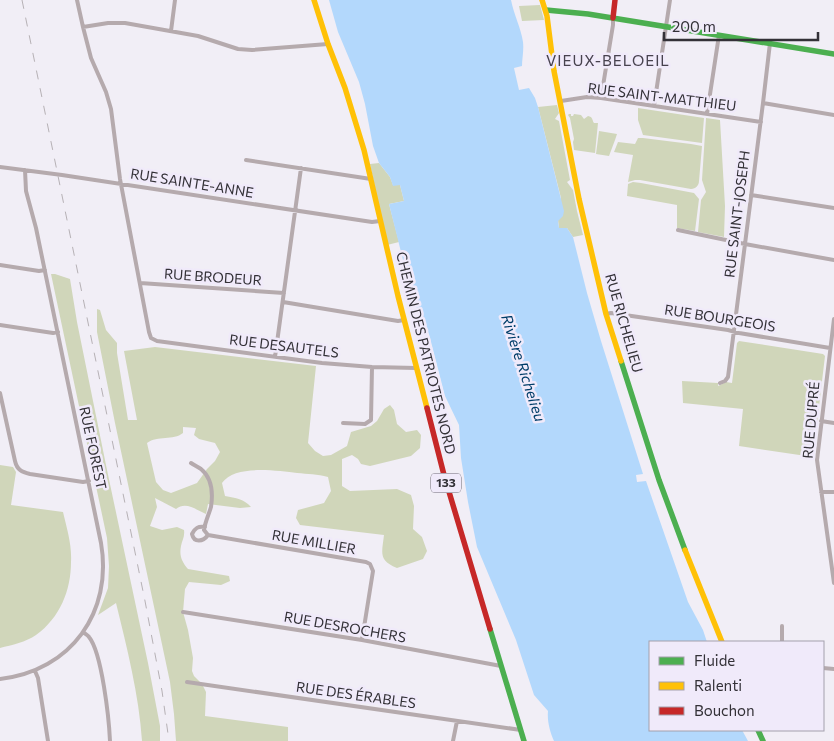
<svg xmlns="http://www.w3.org/2000/svg" width="834" height="741" viewBox="0 0 834 741" font-family="Commissioner,sans-serif">
  <style>
    .green { fill: #d0d6ba; fill-rule: evenodd }
    .water { fill: #b3d8fc }
    .lines { fill: none; stroke-linecap: round; stroke-linejoin: round }
    .street { stroke: #b5aaad; stroke-width: 4 }
    .fast { stroke: #4caf50; stroke-width: 5.5 }
    .slow { stroke: #ffc107; stroke-width: 5.5 }
    .jam { stroke: #c62828; stroke-width: 5.5 }
    .rail { stroke: #b6b1b5; stroke-width: 1; stroke-dasharray: 9 9; stroke-linecap: butt }
    .labels { text-anchor: middle; stroke-width: 5; stroke-linejoin: round; paint-order: stroke }
    .shield { fill: #f0eafa; stroke: #6c6872; stroke-width: 1 }
    .shield-label { font-size: 12px; font-weight: bold; fill: #333137 }
    .street-label { font-size: 14px; fill: #333137; stroke: #f0eafa }
    .neighbourhood-label { font-size: 15px; letter-spacing: 1px; fill: #47424e; stroke: #f0eafa }
    .water-label { font-size: 15px; font-style: italic; fill: #003d69; stroke: #f0eafa }
  </style>
  <rect width="100%" height="100%" fill="#f1eef6"/>
  <!-- green -->
  <path class="green" d="M540 5 544 20 522 21 519 6Z
    M557 105 559 113 555 119 559 121 570 180 567 182 573 190 577 211 583 235 573 237 567 228H559L558 220 561 198 538 107Z
    M638 108 704 118 702 143 643 135 638 120Z
    M569 114H571V116H573L574 114 581 115 584 119 588 116C593 117 592 120 594 123H598L595 153 574 150 573 142 574 139 570 118 568 115Z
    M706 118 720 120 725 206 724 237 698 232 701 200 706 192 702 180Z
    M599 131 617 134 615 140 609 156 596 154Z
    M638 138H643L691 144 702 146 699 181C699 185 696 189 691 189L640 180H635L628 182 633 155 614 152 618 142 635 144Z
    M379 163 390 177 393 185H400L404 201 389 204 399 242 387 245 370 164Z
    M633 182 641 183 694 193 699 199 695 231 677 228V205L627 196 628 184Z
    M51 274H55L70 279 77 322 107 470 148 663 160 726V741H142C139 695 127 648 116 603L98 615 108 588 109 566 107 538Z
    M97 309 100 310 106 330 117 343V353L128 420H137L124 351 155 347 316 366 308 443 315 451 323 456 331 455 347 446 351 432 371 426 377 421 384 409 390 405 394 410 397 424 406 432 417 430 421 435 420 448 411 456 370 466 361 464 358 459 352 455 342 459V486L350 491 397 489 411 495 414 506 413 529 422 537 427 551 423 559 397 568C378 560 382 553 384 535L300 525 296 518 298 510 324 503 331 491 328 477C317 474 308 474 297 473 277 471 235 464 222 483L225 496C236 498 244 499 251 507L240 508 208 504 206 514C196 510 186 501 176 509L155 498 157 507 150 526 162 530 177 527 184 530C185 537 182 540 181 546 179 556 182 562 188 569L229 576 230 581 221 585 189 582 185 589 183 612 188 630 193 658 192 671 194 676 202 684 206 692 205 716 288 727V741H176L174 714 170 682 115 423 97 332ZM183 427 196 428 194 435 199 439 215 443 220 452 215 461 207 469 197 483 171 493 163 490 156 482 147 443C158 435 173 441 183 433Z
    M739 341 823 354 825 356 813 457 739 446 743 409 683 403 682 381 718 383V386L726 382 732 383 737 343Z
    M0 465 13 467 16 472 11 505 63 512C67 529 72 545 71 562 71 590 60 618 36 635 26 642 12 645 0 648Z"/>
  <!-- water -->
  <path class="water" d="M329 0H511C514 15 521 28 523 42 524 50 522 59 522 66L514 68 519 90 529 88 535 98 538 107 564 211 563 216 558 221 559 228H567L573 237 587 293 601 341 643 474 636 475 637 482 646 481 688 602 703 630 707 642H650V730H742L748 741H554C550 732 547 721 548 711L534 695 516 640 477 547 468 502 461 458 459 425 445 396 429 334 413 300 389 204 404 201 400 185 393 186 390 177 379 163 373 146 365 104 359 82 338 32Z"/>
  <g class="lines">
    <!-- street -->
    <path class="street" d="M77 0 83 27 91 58 106 92 111 109 120 179 149 332 151 338 157 341 322 363 372 367 416 368
      M83 27 108 23H125L198 36 238 49 252 50 328 44
      M171 31 175 0
      M601 98 613 25V18
      M561 101 587 97 601 98 761 122
      M763 103 834 115
      M654 106 670 0
      M707 114 719 35
      M246 160 371 179
      M0 167 62 175 372 222 380 221
      M751 195 834 208
      M678 230 745 244 834 260
      M0 265 39 271 45 270
      M140 283 284 293
      M283 302 398 321 404 320
      M606 314 611 313 728 330 739 333 830 348
      M834 319 817 460 834 583
      M0 325 53 333 58 332
      M275 357 301 168
      M720 383 725 381 728 377 763 103 770 43
      M0 393 15 461C17 470 22 472 30 474L83 482 89 481
      M821 421 834 423
      M343 423 365 424 371 420 372 367
      M191 463C194 465 198 467 201 469 212 478 213 494 211 507 209 514 205 522 204 530L208 535 366 562 370 564 373 571 362 640
      M821 492H834
      M205 527C198 526 195 528 192 534 194 543 203 542 208 535
      M183 612 362 640 501 666
      M83 632C85 634 88 635 89 637 102 653 109 719 110 741
      M782 642V626
      M823 668 834 669
      M35 671 38 678 48 741
      M0 679C71 671 113 612 101 543L36 228 26 191 25 170
      M187 682 521 730
      M453 741 457 721"/>
    <!-- fast -->
    <path class="fast" d="M546 10 588 14 834 54
      M621 361 659 480 685 550
      M490 629 524 741
      M758 730 763 741"/>
    <!-- slow -->
    <path class="slow" d="M314 0 328 44 345 88 364 150 398 296 427 408
      M542 0 547 16 554 71 579 199 606 314 621 361
      M685 550 722 642"/>
    <!-- jam -->
    <path class="jam" d="M613 18 615 0
      M427 408 444 475 490 629"/>
    <!-- rail -->
    <path class="rail" d="M22 0 145 601 162 691 169 741"/>
  </g>
  <g class="labels">
    <!-- shield labels -->
    <rect class="shield" x="431" y="473.5" width="30" height="19" rx="4"/>
    <g class="shield-label">
      <text x="446" y="487">133</text>
    </g>
    <!-- street labels -->
    <g class="street-label">
      <text transform="translate(662 97) rotate(7)" y="5">RUE SAINT-MATTHIEU</text>
      <text transform="translate(192 183) rotate(9)" y="5">RUE SAINTE-ANNE</text>
      <text transform="translate(737 214) rotate(-83)" y="5">RUE SAINT-JOSEPH</text>
      <text transform="translate(213 277) rotate(4)" y="5">RUE BRODEUR</text>
      <text transform="translate(720 318) rotate(9)" y="5">RUE BOURGEOIS</text>
      <text transform="translate(624 323) rotate(74)" y="5">RUE RICHELIEU</text>
      <text transform="translate(284 346) rotate(7)" y="5">RUE DESAUTELS</text>
      <text transform="translate(426 353) rotate(76)" y="5">CHEMIN DES PATRIOTES NORD</text>
      <text transform="translate(811 420) rotate(-85)" y="5">RUE DUPRÉ</text>
      <text transform="translate(93 448) rotate(78)" y="5">RUE FOREST</text>
      <text transform="translate(314 542) rotate(10)" y="5">RUE MILLIER</text>
      <text transform="translate(345 627) rotate(10)" y="5">RUE DESROCHERS</text>
      <text transform="translate(356 695) rotate(8)" y="5">RUE DES ÉRABLES</text>
    </g>
    <!-- neighbourhood labels -->
    <g class="neighbourhood-label">
      <text x="608" y="66">VIEUX-BELOEIL</text>
    </g>
    <!-- water labels -->
    <g class="water-label">
      <text transform="translate(523 368) rotate(72)" y="5">Rivière Richelieu</text>
    </g>
  </g>
  <!-- legend -->
  <rect x="649" y="641" width="175" height="90" fill="#f0eafa" stroke="#a4a0ac"/>
  <rect x="659" y="657" width="25" height="8" fill="#4caf50" stroke="#a4a0ac"/>
  <text x="694" y="666" font-size="15" fill="#333137">Fluide</text>
  <rect x="659" y="682" width="25" height="8" fill="#ffc107" stroke="#a4a0ac"/>
  <text x="694" y="691" font-size="15" fill="#333137">Ralenti</text>
  <rect x="659" y="707" width="25" height="8" fill="#c62828" stroke="#a4a0ac"/>
  <text x="694" y="716" font-size="15" fill="#333137">Bouchon</text>
  <!-- scale -->
  <path d="M664 32v8h154v-8" fill="none" stroke="#333137" stroke-width="2.5"/>
  <text x="672" y="32" font-size="15" fill="#333137" stroke="#f0eafa" stroke-width="4" paint-order="stroke">200 m</text>
</svg>
